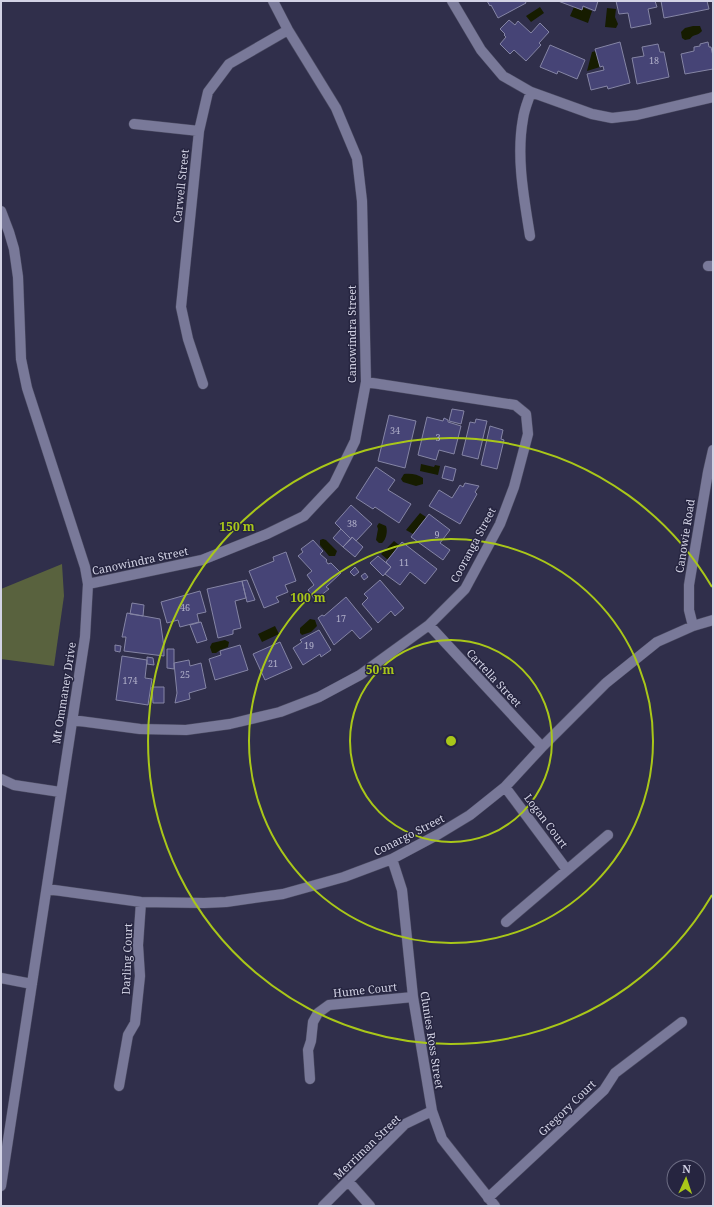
<svg xmlns="http://www.w3.org/2000/svg" width="714" height="1207" viewBox="0 0 714 1207" font-family="'Noto Serif',serif">
  <style>
    .green { fill: #59623e }
    .water { fill: #161c00 }
    .building { fill: #464476; stroke: #8585a5 }
    .lines { fill: none; stroke-linecap: round; stroke-linejoin: round }
    .minor-casing { stroke: #4c4c63; stroke-width: 11 }
    .minor { stroke: #797999; stroke-width: 10 }
    .ring { fill: none; stroke: #a9c719; stroke-width: 2 }
    .labels { text-anchor: middle; stroke-width: 3; stroke-linejoin: round; paint-order: stroke }
    .number-label { font-size: 9px; fill: #b0afc9 }
    .street-label { font-size: 11px; fill: #d3d3e5; stroke: #262540 }
    .centre { fill: #a9c719; stroke: #262540; stroke-width: 2 }
    .ring-label { font-size: 12px; text-anchor: middle; font-weight: bold; fill: #a9c719; stroke: #262540; stroke-width: 3; stroke-linejoin: round; paint-order: stroke }
  </style>
  <rect width="100%" height="100%" fill="#302f4b"/>
  <!-- green -->
  <path class="green" d="M62 564 64 596 54 666 1 659V589Z"/>
  <!-- water -->
  <path class="water" d="M540 7 544 13 531 22 526 16Z
    M574 7H582L592 11 588 23 570 16Z
    M607 8 616 9 615 17 618 24 616 28 605 27Z
    M693 26H700L702 31C698 36 693 34 690 39L685 40 682 38 681 32 685 28Z
    M596 51 600 67 587 71 592 52Z
    M421 464 434 467 435 465 440 466 438 475 420 471Z
    M404 474C410 473 418 474 423 478V484L416 486 403 482 401 479Z
    M420 513 426 517 413 534 406 530Z
    M379 523 386 526C388 531 386 540 382 543H379L376 540 378 529 377 526Z
    M323 539 326 540 337 551 335 556H329L320 545V540Z
    M394 541 399 545 388 560 381 554Z
    M310 619 315 620 317 626 311 632 302 635 300 633V628Z
    M275 626 279 634 262 642 258 634Z
    M225 640 229 642 228 647 220 650 216 653H212L210 647 212 643Z"/>
  <!-- building -->
  <path class="building" d="M487 1H525L526 3 498 18 491 5 490 6Z
    M558 1H598L595 11 583 6 582 10Z
    M616 1H655L657 7 648 9 651 24 631 28 628 13 619 14Z
    M661 1H707L709 9 664 18Z
    M509 20 515 25 518 21 531 33 540 23 549 32 539 43 541 45 526 61 514 50 510 54 500 44 506 37 504 35 505 34 500 29Z
    M620 42 630 83 608 89 607 86 591 90 587 74 604 70 603 66 600 67 595 49Z
    M708 42 709 47H711L713 56V69L685 74 681 54 694 51V47L700 46V44Z
    M658 44 660 52H664L669 77 637 84 632 58 644 56 642 47Z
    M550 45 585 60 577 79 558 71 557 74 540 67Z
    M452 409 464 411 461 424 449 421Z
    M389 415 416 421 405 468 378 461Z
    M427 417 443 421 444 418 448 420V422L461 426 454 454 439 450 436 460 418 455Z
    M476 419 487 421 478 459 462 455 470 422 475 423Z
    M490 426 503 430 501 439 504 440 497 469 481 465Z
    M445 466 456 469 453 481 442 478Z
    M376 467 395 480 388 490 411 504 399 523 375 507 373 509 356 498Z
    M465 483 479 486 475 492 477 494 460 524 429 506 439 490 452 498 460 485 463 487Z
    M351 505 372 524 356 541 352 537 351 539 335 523Z
    M429 514 450 530 440 543 450 550 443 560 411 537Z
    M341 529 351 539 343 547 333 538Z
    M352 537 363 547 355 557 343 547Z
    M313 540 323 551 320 554 327 560 326 561 328 564 331 563 341 573 326 587 329 589 315 600 308 590 314 585 307 575 312 571 298 556 303 552 301 549Z
    M402 542 437 569 425 584 410 572 400 585 385 574 391 567 386 562Z
    M286 552 296 581 285 585 288 592 276 597 279 602 264 608 249 571 274 561 273 557Z
    M378 556 391 567 383 576 370 563Z
    M355 567 359 572 354 576 350 572Z
    M365 573 368 577 364 580 361 576Z
    M247 580 255 600 247 602 242 581Z
    M380 580 404 608 395 616 391 611 378 623 362 604 368 598 364 594Z
    M242 581 246 598 235 601 241 628 233 630V634L218 638 207 589Z
    M200 591 206 612 197 614 199 622 180 627 178 620 167 623 161 602Z
    M346 597 372 629 360 639 352 630 334 645 318 618 322 615 324 616Z
    M132 603 144 605 143 616 130 614Z
    M127 613 160 619 164 647V656L124 651 126 637H122Z
    M201 622 207 640 197 643 190 625Z
    M319 630 331 650 321 657 320 654 303 665 293 648 302 642 300 640Z
    M280 642 292 668 265 680 253 654Z
    M115 645 121 646 120 652 115 651Z
    M240 645 248 670 215 680 209 659 221 655 220 651Z
    M167 649H174V669L167 668Z
    M122 656 147 660 145 678 152 679 148 705 116 700Z
    M147 657 153 658 154 665 147 664Z
    M189 660 190 666 201 663 206 688 189 693 190 699 175 703 177 693 174 663Z
    M152 687H164V703H153Z"/>
  <g class="lines">
    <defs>
      <path id="minor" d="M452 1 481 50 503 76 531 92 592 114 612 118 637 115 713 97
        M134 124 199 131
        M1 211 9 232 14 249 18 277 21 359 27 388 85 567 88 584 85 637 1 1186
        M530 236C524 198 516 157 523 119 524 110 528 101 531 92
        M708 266H713
        M203 384 188 339 181 307 199 131 208 92 229 64 288 30
        M88 584 202 560 267 534 304 516 334 484 355 441 366 382 362 201 357 158 336 108 288 30 273 1
        M429 625 542 747
        M693 626 689 610V585L708 472 713 450
        M72 720 140 729 186 730 230 724 280 712 319 697 360 675 429 625 465 589 500 524 514 487 528 434 526 414 515 405 366 382
        M1 779 14 785 60 792
        M505 787 567 870
        M392 859 402 890 413 997 432 1111 442 1139 495 1206
        M47 889 141 902 204 903 226 902 283 894 344 877 392 859 437 835 470 815 505 787 542 747 606 683 657 642 693 626 713 620
        M506 922 608 835
        M1 978 32 984
        M310 1079 308 1050 311 1041 313 1022 318 1013 329 1005 413 997
        M119 1086 128 1035 135 1023 140 976 138 945 141 902
        M348 1181 370 1206
        M488 1198 604 1090 615 1073 682 1022
        M323 1206 405 1124 432 1111"/>
    </defs>
    <!-- minor casing -->
    <use href="#minor" class="minor-casing"/>
    <!-- minor -->
    <use href="#minor" class="minor"/>
  </g>
  <!-- distance rings -->
  <g class="ring">
    <circle cx="451" cy="741" r="101"/>
    <circle cx="451" cy="741" r="202"/>
    <path d="M712 895A303 303 0 1 1 712 587"/>
  </g>
  <g class="labels">
    <!-- number labels -->
    <g class="number-label">
      <text x="654" y="64">18</text>
      <text x="395" y="434">34</text>
      <text x="438" y="441">3</text>
      <text x="352" y="527">38</text>
      <text x="437" y="538">9</text>
      <text x="404" y="566">11</text>
      <text x="185" y="611">46</text>
      <text x="341" y="622">17</text>
      <text x="309" y="649">19</text>
      <text x="273" y="667">21</text>
      <text x="185" y="678">25</text>
      <text x="130" y="684">174</text>
    </g>
    <!-- street labels -->
    <g class="street-label">
      <text transform="translate(181 186) rotate(-84)" y="4">Carwell Street</text>
      <text transform="translate(352 334) rotate(-90)" y="4">Canowindra Street</text>
      <text transform="translate(685 536) rotate(-81)" y="4">Canowie Road</text>
      <text transform="translate(473 545) rotate(-62)" y="4">Cooranga Street</text>
      <text transform="translate(140 561) rotate(-12)" y="4">Canowindra Street</text>
      <text transform="translate(494 678) rotate(47)" y="4">Cartella Street</text>
      <text transform="translate(64 693) rotate(-81)" y="4">Mt Ommaney Drive</text>
      <text transform="translate(546 821) rotate(53)" y="4">Logan Court</text>
      <text transform="translate(409 835) rotate(-27)" y="4">Conargo Street</text>
      <text transform="translate(127 959) rotate(-88)" y="4">Darling Court</text>
      <text transform="translate(365 990) rotate(-6)" y="4">Hume Court</text>
      <text transform="translate(432 1040) rotate(81)" y="4">Clunies Ross Street</text>
      <text transform="translate(567 1108) rotate(-44)" y="4">Gregory Court</text>
      <text transform="translate(367 1147) rotate(-44)" y="4">Merriman Street</text>
    </g>
  </g>
  <circle cx="451" cy="741" r="6" class="centre"/>
  <g class="ring-label">
    <text x="237" y="531">150 m</text>
    <text x="308" y="602">100 m</text>
    <text x="380" y="674">50 m</text>
  </g>
  <!-- border -->
  <rect width="714" height="1207" fill="none" stroke="#d3d3e5" stroke-width="4"/>
  <!-- north arrow -->
  <g transform="translate(686 1179) rotate(3)"><circle r="19" fill="#262540" stroke="#6b6b82"/>
  <path d="M0-3L7 15L0 10L-7 15Z" fill="#a9c719"/>
  <text y="-6" font-size="11" font-weight="bold" text-anchor="middle" fill="#d3d3e5">N</text>
  </g>
</svg>
